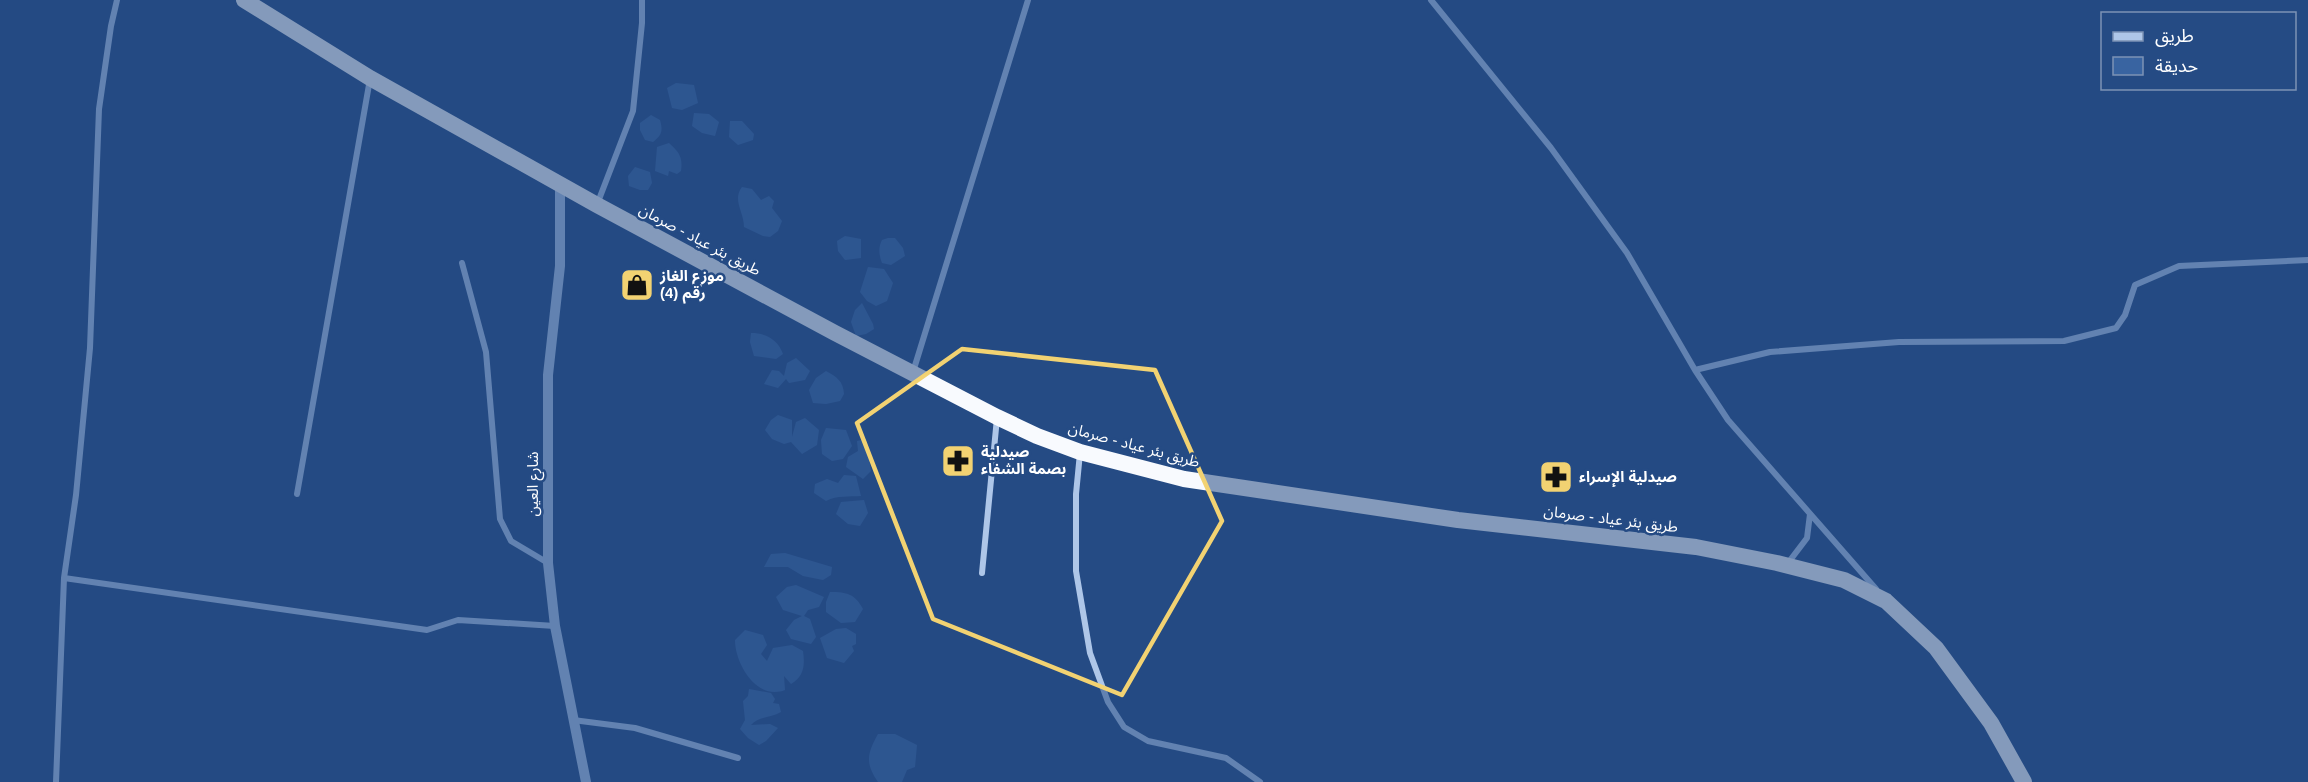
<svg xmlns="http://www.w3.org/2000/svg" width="2308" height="782" viewBox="0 0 2308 782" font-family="Arial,'Noto Sans Arabic',sans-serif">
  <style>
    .green { fill: #3964a1 }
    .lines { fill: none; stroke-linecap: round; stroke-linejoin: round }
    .minor { stroke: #aec6e8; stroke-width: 6 }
    .tertiary { stroke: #aec6e8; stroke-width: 10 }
    .trunk { stroke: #f8fafe; stroke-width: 16 }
    .marked { fill: none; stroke: #f2d272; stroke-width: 4.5; stroke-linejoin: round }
    .labels { text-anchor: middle; stroke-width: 5; stroke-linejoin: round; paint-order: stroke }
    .street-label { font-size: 15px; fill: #fff; stroke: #254b84 }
    .poi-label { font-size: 15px; font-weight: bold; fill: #fff; stroke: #254b84; text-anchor: start }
  </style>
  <rect width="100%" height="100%" fill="#254b84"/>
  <!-- green -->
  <path class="green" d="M676 83 694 85 698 103 682 110 672 108 667 88Z
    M694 113 709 114 719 122 715 136 702 133 692 126Z
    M651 115 660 120C663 131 662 135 653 142L645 140 640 130V123Z
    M730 121H742L754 134 753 140 738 145 729 137Z
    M669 143C679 152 683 157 681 171L677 174 669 171 668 176 655 171 657 147Z
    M635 167 650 172 652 183 648 190H640L629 186 628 176Z
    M742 187 752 189 761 200 769 196 774 201 772 208 782 221 778 231 770 237 763 236 744 227C744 212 732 200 742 187Z
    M845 236 861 239V258L845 260 838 251 837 241Z
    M888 238H895L903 248 905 256 891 265 882 263C879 255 878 248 882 240Z
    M868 267 884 269 893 283 887 301 876 306 867 301 860 292Z
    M862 303 873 324 874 329 866 334 856 336 851 322 855 310Z
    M751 333C765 333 778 339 783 354L776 359 754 356 750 342Z
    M796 358 810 371 805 380 789 383 786 379 778 388 764 384 772 370 779 371 784 376 787 363Z
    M826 371C837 377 843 381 844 394L840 401 826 404 813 403 809 390 816 378Z
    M778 415 792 420V437L796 422 805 418 819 430 817 445 802 454 791 442 784 444 772 439 765 430 771 420Z
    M826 428 846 430 852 446 843 459 832 461 822 454 821 440Z
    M866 439 871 471 863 479 846 467 848 457 858 451 857 441Z
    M844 475 856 476 861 496C848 497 838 495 826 501L814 493 815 484 827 479 838 483Z
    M864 500 868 513 860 526 848 524 836 514 841 502Z
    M785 553 832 567 831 575 823 580 803 576 788 567H764L771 554Z
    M796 585 824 597 819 607 808 610 804 616 810 619 816 637 811 644 791 639 786 630 794 620 802 616 783 610 776 597 787 587Z
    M830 592C847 592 855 594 863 609L855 622 841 623 826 612V602Z
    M846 628 856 634V644L852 646 854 651 844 663 827 658 820 638 836 629Z
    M745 630 763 635 767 645 761 654 767 661 773 648 792 645 803 651C805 666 804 676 791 684L784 676 785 690C757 701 735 664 735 640Z
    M749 689 771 693 775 699 773 703 779 704 781 712C771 718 759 716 751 725L770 724 778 728 766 741 759 745 748 738 740 729 745 720 743 701 748 696Z
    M878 734H895L917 745 915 767 907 770 902 782H878C865 763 867 754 878 734Z"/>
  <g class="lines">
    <!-- minor -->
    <path class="minor" d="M1431 0 1551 148 1627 253 1695 370 1728 420 1876 589
      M598 202 633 111 642 23V0
      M462 263 486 352 500 519 511 541 548 563
      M1695 370 1770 352 1899 342 2064 341 2116 328 2125 315 2135 285 2179 266 2308 260
      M913 372 1028 0
      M1080 453 1076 494V571L1090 653 1108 702 1124 727 1148 741 1226 758 1260 782
      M297 494 370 79
      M1788 563 1807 538 1810 514
      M982 573 997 418
      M64 578 427 630 458 620 555 626
      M573 720 635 728 738 758
      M56 782 64 578 76 495 90 348 99 109 111 26 117 0"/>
    <!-- tertiary -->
    <path class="tertiary" d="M560 184V266L548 375V563L555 626 586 782"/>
    <!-- trunk -->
    <path class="trunk" d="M244 0 370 78 597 205 835 333 997 417 1037 436 1080 452 1184 479 1458 520 1696 547 1777 563 1844 580 1886 601 1936 648 1991 723 2024 782"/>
  </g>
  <!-- marked area -->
  <path d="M0 0H2308V782H0ZM962 349 1155 370 1222 521 1122 695 933 619 857 423Z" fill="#254b84" fill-opacity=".55" fill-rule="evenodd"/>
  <path class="marked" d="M962 349 1155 370 1222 521 1122 695 933 619 857 423Z"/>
  <!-- icons -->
  <defs>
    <symbol id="shop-square" viewBox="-11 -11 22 22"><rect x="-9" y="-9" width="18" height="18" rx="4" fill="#f2d272" stroke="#254b84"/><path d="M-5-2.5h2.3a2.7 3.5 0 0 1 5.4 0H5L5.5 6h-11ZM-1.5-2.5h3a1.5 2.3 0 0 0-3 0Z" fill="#111"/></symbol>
    <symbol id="pharmacy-square" viewBox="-11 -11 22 22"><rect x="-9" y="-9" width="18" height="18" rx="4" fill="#f2d272" stroke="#254b84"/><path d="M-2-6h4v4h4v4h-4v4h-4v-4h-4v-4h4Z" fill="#111"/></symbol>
  </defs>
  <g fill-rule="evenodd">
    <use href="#shop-square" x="618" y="266" width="38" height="38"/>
    <use href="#pharmacy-square" x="939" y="442" width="38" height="38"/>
    <use href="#pharmacy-square" x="1537" y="458" width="38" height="38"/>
  </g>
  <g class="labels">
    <!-- street labels -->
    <g class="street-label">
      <text transform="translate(700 240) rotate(28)" y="5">طريق بئر عياد - صرمان</text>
      <text transform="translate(1134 445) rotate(15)" y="5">طريق بئر عياد - صرمان</text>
      <text transform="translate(533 484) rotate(-90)" y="5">شارع العين</text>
      <text transform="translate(1611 519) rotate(7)" y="5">طريق بئر عياد - صرمان</text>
    </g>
    <!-- poi labels -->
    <g class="poi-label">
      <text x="660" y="281">موزع الغاز<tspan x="660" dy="17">رقم (4)</tspan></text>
      <text x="981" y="457">صيدلية<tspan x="981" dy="17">بصمة الشفاء</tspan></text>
      <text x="1579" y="482">صيدلية الإسراء</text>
    </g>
  </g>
  <!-- legend -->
  <rect x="2101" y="12" width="195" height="78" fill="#254b84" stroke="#7c93b5" stroke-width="1.5"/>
  <rect x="2113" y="32" width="30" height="9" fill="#aec6e8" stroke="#7c93b5" stroke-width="1.5"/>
  <text x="2155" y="42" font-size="18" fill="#ffffff">طريق</text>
  <rect x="2113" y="57" width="30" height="18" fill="#3964a1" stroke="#7c93b5" stroke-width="1.5"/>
  <text x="2155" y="72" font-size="18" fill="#ffffff">حديقة</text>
</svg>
